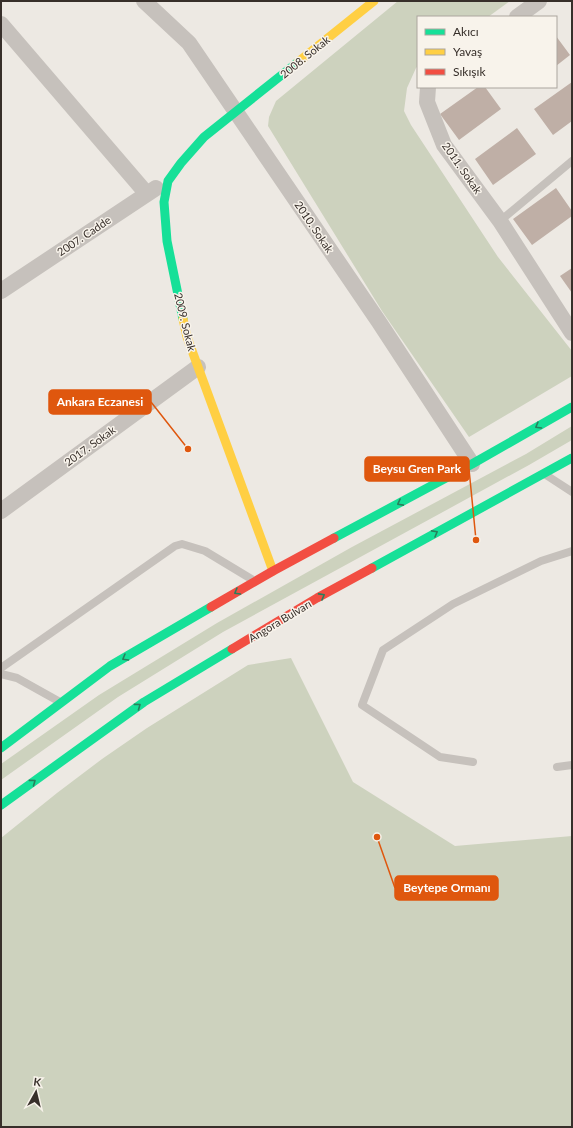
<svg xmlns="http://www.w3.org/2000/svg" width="573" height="1128" viewBox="0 0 573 1128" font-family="Lato,sans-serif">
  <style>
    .green { fill: #cdd2be }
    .building { fill: #bfafa6 }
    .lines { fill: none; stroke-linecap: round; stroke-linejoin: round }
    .lane { stroke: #c6c1bc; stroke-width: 8 }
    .street { stroke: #c6c1bc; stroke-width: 16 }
    .fast { stroke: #16e098; stroke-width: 9 }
    .slow { stroke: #ffcf43; stroke-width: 9 }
    .jam { stroke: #f24e42; stroke-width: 9 }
    .oneway { stroke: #287f5c }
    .labels { text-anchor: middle; stroke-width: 3; stroke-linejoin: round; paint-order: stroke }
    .street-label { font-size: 11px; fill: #372f2a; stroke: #f8f3eb }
    .leader { fill: none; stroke: #df570e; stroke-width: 1.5 }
    .callout-dot { fill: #df570e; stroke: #f8f3eb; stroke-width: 1.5 }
    .callout { fill: #df570e; stroke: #df570e; stroke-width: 1.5 }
    .callout-label { font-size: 12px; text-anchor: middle; font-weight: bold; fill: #fff }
  </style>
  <rect width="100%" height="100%" fill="#ede9e3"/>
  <!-- green -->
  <path class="green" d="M398 1H510L488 17H418V66L416 68 407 88 404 111 411 125 498 257 572 351V376L469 437 382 311 268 126 269 117 276 101Z
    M572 426V440L529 465 223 632 118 697 1 780V764L99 695 217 623 352 547 526 454Z
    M291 658 353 782 455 846 572 836V1127H1V838L57 793 102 759 147 728 248 665Z"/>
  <!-- building -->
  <path class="building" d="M556 36 570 55 556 66Z
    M572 82V121L553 135 534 109Z
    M478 87H485L501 109 459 140 440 114Z
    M517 128 536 154 493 185 475 159Z
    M556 188 572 211V216L532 245 513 219Z
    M572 268V293L560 276Z"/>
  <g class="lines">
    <!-- lane -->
    <path class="lane" d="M500 221 572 161
      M546 475 572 492
      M1 668 175 546 182 544 205 551 253 580
      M1 674 17 678 60 702
      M473 762 440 757 362 705 383 650 453 604 541 561 572 551
      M557 767 572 765"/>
    <!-- street -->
    <path class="street" d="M144 1 189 43 379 322 472 464
      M517 17 539 1
      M1 24 147 194
      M428 87 427 102 444 145 500 221 572 333
      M1 291 156 188
      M1 511 198 367"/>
    <!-- fast -->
    <path class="fast" d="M183 319 167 241 164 202 168 181 181 163 204 137 298 62
      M334 538 472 464 572 407
      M372 568 572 458
      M1 748 110 666 211 607
      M1 805 144 702 232 649"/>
    <!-- slow -->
    <path class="slow" d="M298 62 374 1
      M183 319 187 337 273 571"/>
    <!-- jam -->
    <path class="jam" d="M211 607 273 571 334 538
      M232 649 317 598 372 568"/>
  </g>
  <!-- one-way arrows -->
  <defs><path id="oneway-chevron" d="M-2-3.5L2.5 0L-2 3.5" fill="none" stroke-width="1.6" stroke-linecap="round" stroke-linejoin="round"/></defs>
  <g class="oneway">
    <use href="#oneway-chevron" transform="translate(538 426) rotate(150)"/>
    <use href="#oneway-chevron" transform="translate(400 503) rotate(152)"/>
    <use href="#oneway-chevron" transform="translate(435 533) rotate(-29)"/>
    <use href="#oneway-chevron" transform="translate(237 592) rotate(150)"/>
    <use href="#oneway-chevron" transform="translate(322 596) rotate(-29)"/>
    <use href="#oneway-chevron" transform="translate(125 658) rotate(150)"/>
    <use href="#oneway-chevron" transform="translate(138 706) rotate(-36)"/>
    <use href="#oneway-chevron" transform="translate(33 782) rotate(-36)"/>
  </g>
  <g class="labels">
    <!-- street labels -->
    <g class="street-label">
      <text transform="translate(305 57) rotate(-39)" y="4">2008. Sokak</text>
      <text transform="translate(462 168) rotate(55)" y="4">2011. Sokak</text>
      <text transform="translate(314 227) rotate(56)" y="4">2010. Sokak</text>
      <text transform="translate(84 236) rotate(-34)" y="4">2007. Cadde</text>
      <text transform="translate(185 322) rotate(76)" y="4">2009. Sokak</text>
      <text transform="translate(90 446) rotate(-36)" y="4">2017. Sokak</text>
      <text transform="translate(280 621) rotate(-31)" y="4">Angora Bulvarı</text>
    </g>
  </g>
  <!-- callouts -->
  <path class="leader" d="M188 449L151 402M476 540L469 469M377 837L395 888"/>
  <g class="callout-dot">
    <circle cx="188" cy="449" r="4"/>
    <circle cx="476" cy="540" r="4"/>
    <circle cx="377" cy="837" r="4"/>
  </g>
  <g class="callout">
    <rect x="49" y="390" width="102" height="24" rx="4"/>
    <rect x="365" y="457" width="104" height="24" rx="4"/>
    <rect x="395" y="876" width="103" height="24" rx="4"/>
  </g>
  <g class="callout-label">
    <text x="100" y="406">Ankara Eczanesi</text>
    <text x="417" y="473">Beysu Gren Park</text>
    <text x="447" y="892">Beytepe Ormanı</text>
  </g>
  <!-- border -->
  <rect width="573" height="1128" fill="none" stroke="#372f2a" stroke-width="4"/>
  <!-- legend -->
  <rect x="417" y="16" width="140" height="72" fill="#f8f3eb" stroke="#aba59e"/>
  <rect x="425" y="29" width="20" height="6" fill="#16e098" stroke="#aba59e"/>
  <text x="453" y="36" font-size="12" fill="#372f2a">Akıcı</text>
  <rect x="425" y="49" width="20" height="6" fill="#ffcf43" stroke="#aba59e"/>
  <text x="453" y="56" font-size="12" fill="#372f2a">Yavaş</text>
  <rect x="425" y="69" width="20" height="6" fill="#f24e42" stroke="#aba59e"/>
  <text x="453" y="76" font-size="12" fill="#372f2a">Sıkışık</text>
  <!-- north arrow -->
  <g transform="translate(36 1092) rotate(8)" stroke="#f8f3eb" stroke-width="3" paint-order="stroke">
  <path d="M0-3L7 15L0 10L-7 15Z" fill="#372f2a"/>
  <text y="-6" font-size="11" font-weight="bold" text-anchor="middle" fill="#372f2a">K</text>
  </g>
</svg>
